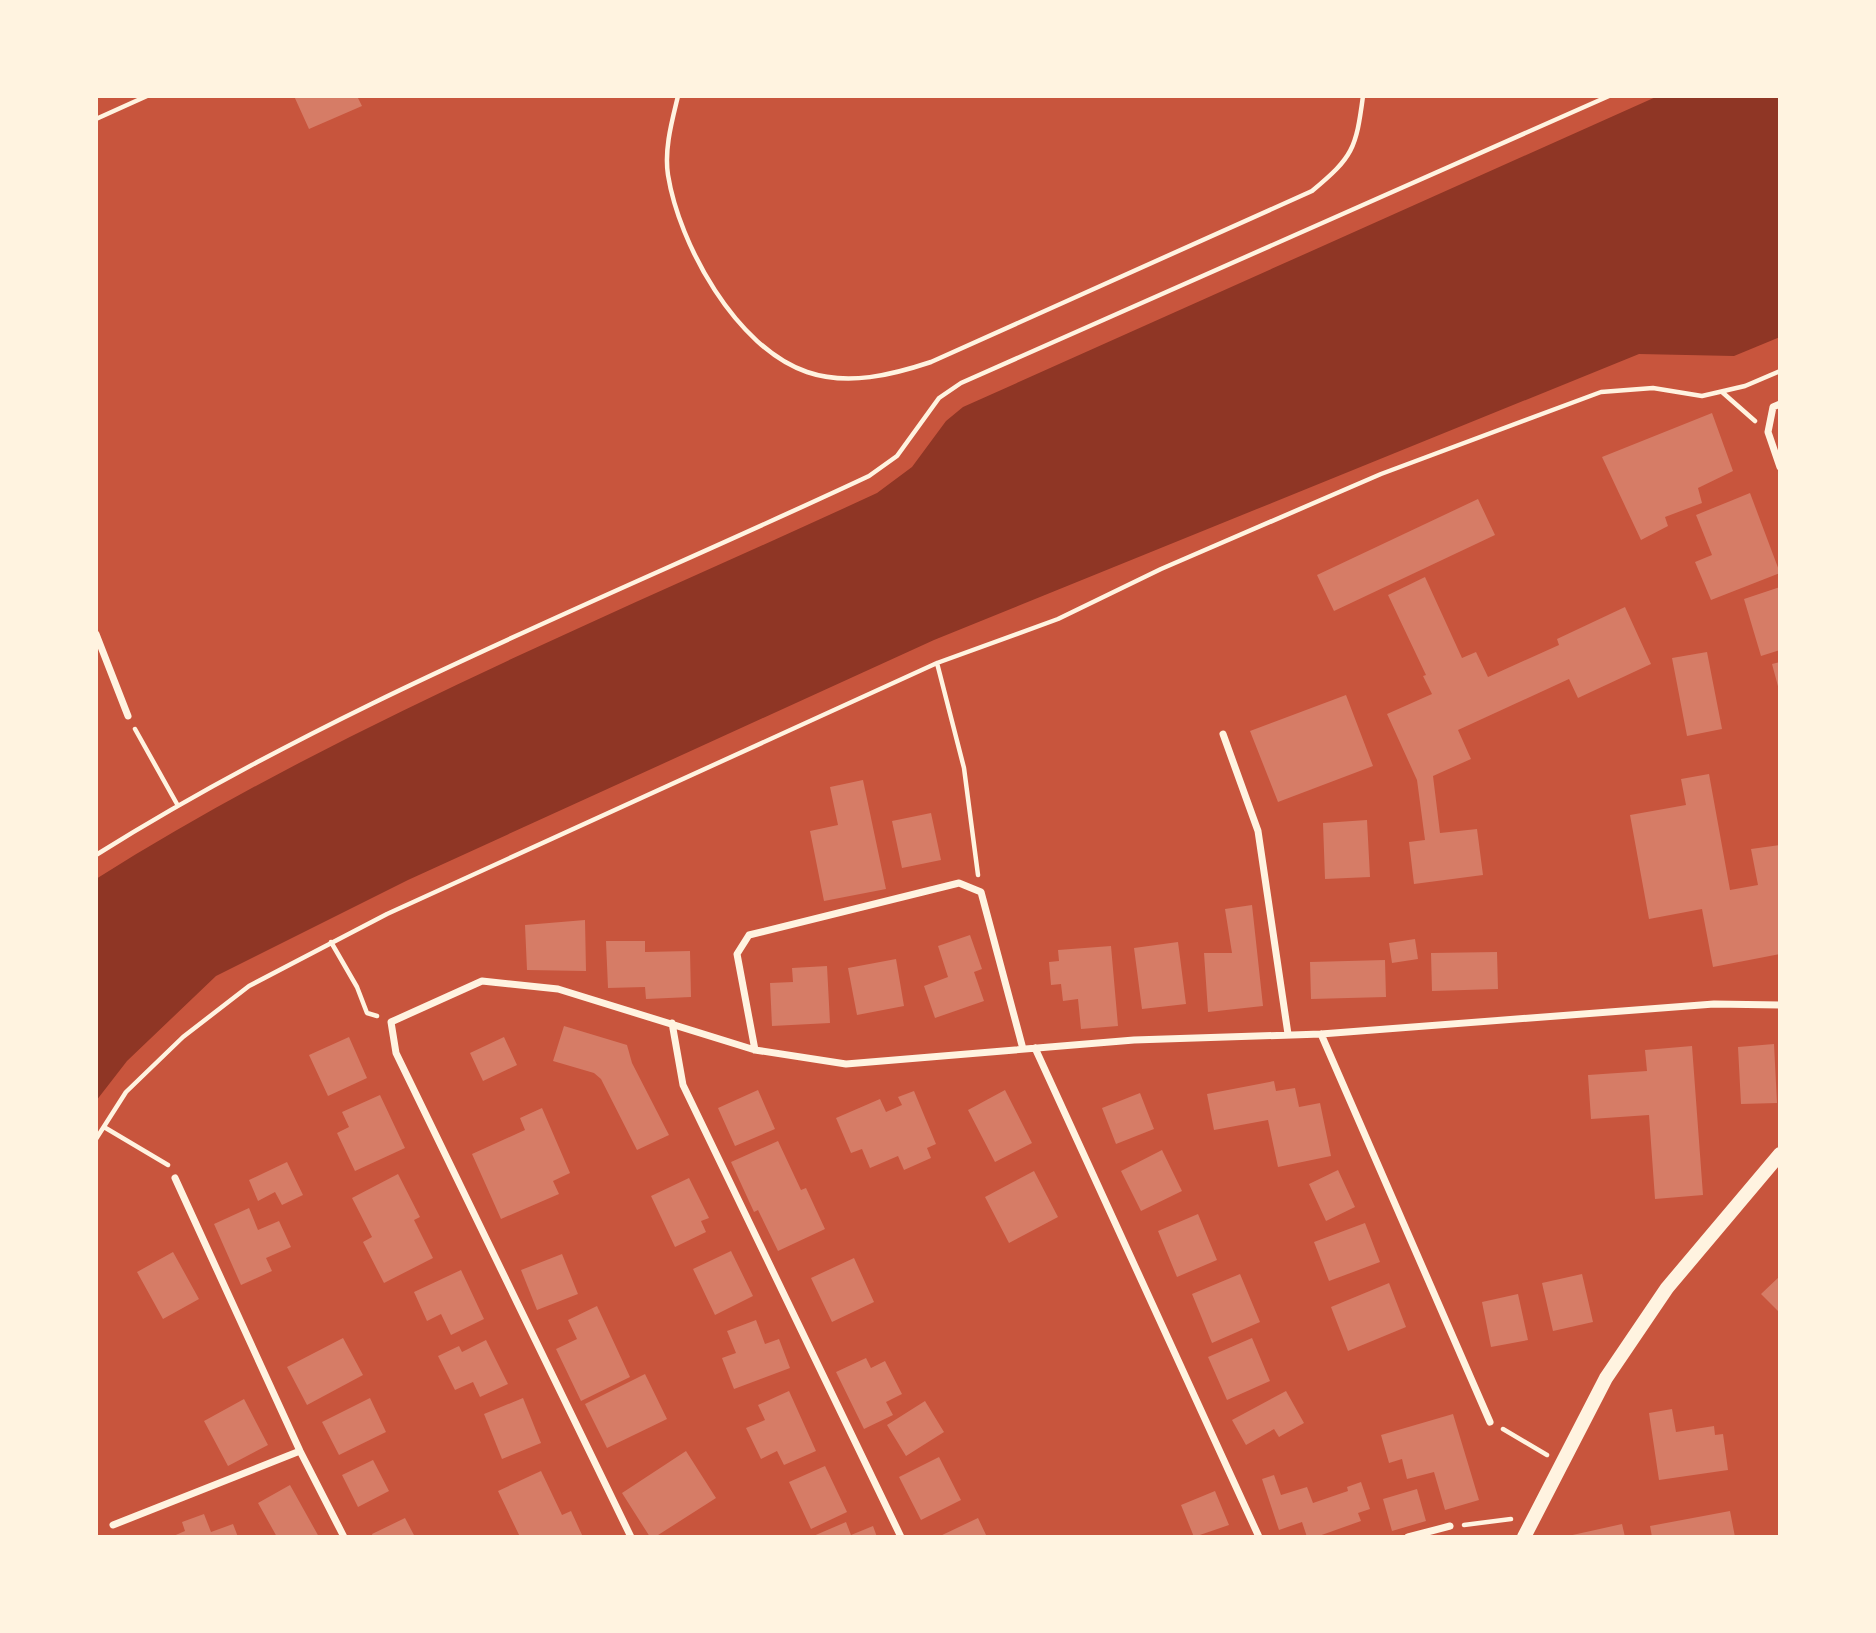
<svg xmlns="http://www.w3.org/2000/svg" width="1876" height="1633" viewBox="0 0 1876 1633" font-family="'IBM Plex Sans',sans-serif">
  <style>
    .water { fill: #8f3625 }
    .building { fill: #d67c66 }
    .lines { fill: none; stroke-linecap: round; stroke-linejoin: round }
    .path { stroke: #fff3e0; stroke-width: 4.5 }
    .minor { stroke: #fff3e0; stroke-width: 7 }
    .secondary { stroke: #fff3e0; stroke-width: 14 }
  </style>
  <rect width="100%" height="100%" fill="#c8553d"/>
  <!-- water -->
  <path class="water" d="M1658 96H1780V337L1734 356 1639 354 934 640 408 880 216 976 127 1061 96 1101V879C342 724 614 615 877 493L912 467 946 421 963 407Z"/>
  <!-- building -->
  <path class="building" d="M294 96H357L362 106 309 129Z
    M1712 413 1733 471 1698 488 1702 503 1665 517 1668 526 1641 540 1602 457Z
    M1750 493 1780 573 1711 600 1695 562 1712 555 1696 515Z
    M1478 499 1495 535 1334 611 1317 575Z
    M1425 577 1462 658 1476 652 1488 677 1559 645 1557 639 1625 607 1651 664 1578 698 1569 679 1458 730 1471 759 1433 776 1440 833 1477 829 1483 875 1414 884 1409 842 1425 840 1417 780 1387 714 1432 694 1423 676 1426 675 1388 595Z
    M1780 587V650L1761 656 1744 599Z
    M1707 652 1722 729 1687 736 1672 658Z
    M1780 662V690H1779L1772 664Z
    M1346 695 1373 766 1278 802 1250 731Z
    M1709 774 1730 890 1758 885 1751 849 1780 845V954L1713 967 1702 909 1649 919 1630 815 1686 805 1681 779Z
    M863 780 886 889 824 901 810 831 838 825 830 787Z
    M931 813 941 860 902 868 892 821Z
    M1367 820 1370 877 1325 879 1323 823Z
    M1252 905 1263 1006 1208 1012 1204 953H1232L1225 909Z
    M585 920 586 971 527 970 525 925Z
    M970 935 982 969 974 972 984 1001 935 1018 924 986 948 977 938 946Z
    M1415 939 1418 959 1392 963 1389 943Z
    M606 941H645V952L690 951 691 997 646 999 645 987 608 988Z
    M1178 942 1186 1004 1142 1009 1134 948Z
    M1111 946 1118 1026 1081 1029 1078 999 1063 1001 1061 984 1051 985 1049 962 1059 961 1058 950Z
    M1497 952 1498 989 1432 991 1431 953Z
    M896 959 904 1006 857 1015 848 968Z
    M1385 960 1386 997 1311 999 1310 962Z
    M827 966 830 1023 772 1026 770 983 793 982 792 968Z
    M564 1026 627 1045 632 1063 669 1135 637 1150 601 1079 594 1073 553 1061Z
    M349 1037 367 1078 328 1096 309 1055Z
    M504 1037 517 1065 483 1081 470 1053Z
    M1774 1044 1777 1103 1741 1104 1738 1047Z
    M1692 1046 1703 1195 1655 1199 1649 1115 1591 1119 1588 1075 1647 1071 1645 1050Z
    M1274 1081 1276 1091 1295 1088 1299 1107 1320 1103 1331 1156 1278 1167 1268 1120 1214 1130 1207 1094Z
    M758 1090 775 1129 735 1146 718 1108Z
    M1005 1090 1032 1143 995 1162 968 1110Z
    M914 1091 936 1144 927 1148 931 1158 904 1170 898 1156 870 1168 862 1149 851 1153 836 1118 880 1099 886 1112 902 1105 898 1097Z
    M1140 1093 1154 1129 1116 1144 1102 1108Z
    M380 1095 405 1148 355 1171 337 1133 349 1127 342 1112Z
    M542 1108 570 1173 553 1181 559 1194 501 1219 472 1154 525 1130 520 1118Z
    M778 1141 801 1190 806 1188 825 1229 778 1251 758 1210 754 1212 731 1162Z
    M1162 1150 1182 1191 1141 1211 1121 1171Z
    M287 1162 303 1195 282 1205 275 1192 258 1201 249 1180Z
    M1338 1170 1355 1207 1326 1221 1309 1184Z
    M1034 1171 1058 1217 1009 1243 985 1197Z
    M398 1174 420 1217 414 1220 433 1258 384 1283 363 1242 372 1237 352 1198Z
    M689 1178 709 1218 701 1221 706 1232 675 1247 651 1196Z
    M249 1208 258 1230 279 1221 291 1247 266 1258 272 1271 241 1285 214 1224Z
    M1198 1214 1217 1260 1177 1277 1158 1231Z
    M1365 1223 1380 1262 1329 1281 1314 1242Z
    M731 1251 753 1296 715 1315 693 1269Z
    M173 1252 199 1299 163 1319 137 1272Z
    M562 1254 578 1294 537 1310 521 1270Z
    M854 1258 874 1302 832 1322 811 1278Z
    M461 1270 484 1319 451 1335 441 1314 427 1321 414 1292Z
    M1240 1274 1260 1322 1212 1343 1192 1294Z
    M1582 1274 1593 1322 1553 1331 1542 1283Z
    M1780 1276V1313L1761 1294Z
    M1389 1283 1406 1327 1348 1351 1331 1307Z
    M1518 1294 1528 1340 1491 1347 1482 1302Z
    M597 1306 630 1377 581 1401 556 1349 577 1339 568 1320Z
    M756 1320 765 1344 779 1339 790 1368 734 1389 722 1358 736 1353 727 1331Z
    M343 1338 363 1375 307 1405 287 1367Z
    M1252 1338 1270 1381 1227 1400 1208 1357Z
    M486 1340 508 1384 480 1397 473 1382 455 1390 438 1356 459 1346 462 1352Z
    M866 1358 871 1368 885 1361 902 1394 886 1402 893 1415 864 1429 836 1372Z
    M645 1374 667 1419 607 1448 585 1404Z
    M789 1391 816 1451 784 1465 777 1451 761 1459 746 1428 765 1420 758 1405Z
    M1286 1391 1304 1423 1279 1437 1274 1429 1246 1445 1232 1420Z
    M370 1398 386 1432 339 1455 322 1422Z
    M523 1398 541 1443 502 1459 484 1414Z
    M244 1399 268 1445 228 1466 204 1421Z
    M925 1401 944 1432 906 1456 887 1425Z
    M1672 1409 1676 1432 1714 1426 1715 1435 1723 1434 1728 1470 1659 1480 1649 1413Z
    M1453 1414 1479 1500 1445 1510 1434 1472 1407 1479 1402 1459 1389 1463 1381 1435Z
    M686 1451 716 1498 655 1537H650L622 1493Z
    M939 1457 961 1500 921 1520 899 1477Z
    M373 1460 389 1491 358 1507 342 1475Z
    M825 1466 847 1512 811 1529 789 1482Z
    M541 1471 562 1515 571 1511 583 1537H520L498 1491Z
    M1274 1475 1281 1495 1307 1487 1313 1503 1348 1491 1347 1487 1361 1482 1370 1509 1358 1513 1361 1521 1316 1537H1307L1302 1522 1279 1530 1262 1479Z
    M290 1485 319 1537H277L258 1503Z
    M1417 1489 1426 1521 1392 1531 1383 1499Z
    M1215 1491 1229 1525 1194 1537 1181 1505Z
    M1730 1511 1735 1537H1652L1650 1526Z
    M204 1514 211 1532 233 1524 238 1537H171L185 1531 182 1522Z
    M405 1518 415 1537H373L372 1534Z
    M978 1518 987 1537H938Z
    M846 1522 851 1535 873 1526 877 1537H811Z
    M1622 1524 1625 1537H1568V1536Z"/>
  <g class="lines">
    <!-- path -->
    <path class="path" d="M678 96C672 121 664 149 668 175 679 244 736 348 807 372 848 386 892 375 931 362L1312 191C1353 157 1356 149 1363 96
      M96 119 147 96
      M1722 392 1755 421
      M937 663 964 768 978 875
      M135 729 177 804
      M96 855C340 702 609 598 869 476L897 456 939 398 961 383 1609 96
      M331 942 357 987 367 1013 377 1016
      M104 1127 168 1165
      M96 1139 126 1092 183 1037 249 986 387 914 937 663 1058 619 1161 569 1381 474 1601 392 1653 388 1702 396 1745 386 1780 371
      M1503 1429 1547 1455
      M1464 1525 1511 1519"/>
    <!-- minor -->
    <path class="minor" d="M1780 404 1773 407 1768 432 1780 467
      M96 634 128 716
      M1223 734 1258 831 1288 1034
      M672 1023 683 1085 901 1537
      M1321 1034 1490 1422
      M1035 1048 1259 1537
      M755 1050 737 954 749 935 959 883 981 892 1023 1049
      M175 1178 300 1451 344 1537
      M113 1525 300 1451
      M631 1537 396 1053 391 1022 482 981 558 989 755 1050 846 1064 1134 1040 1321 1034 1714 1004 1780 1005
      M1408 1537 1450 1526"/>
    <!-- secondary -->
    <path class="secondary" d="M1524 1537 1606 1378 1667 1288 1780 1154"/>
  </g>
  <!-- border -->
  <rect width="1876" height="1633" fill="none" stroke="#fff3e0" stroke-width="196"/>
</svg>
